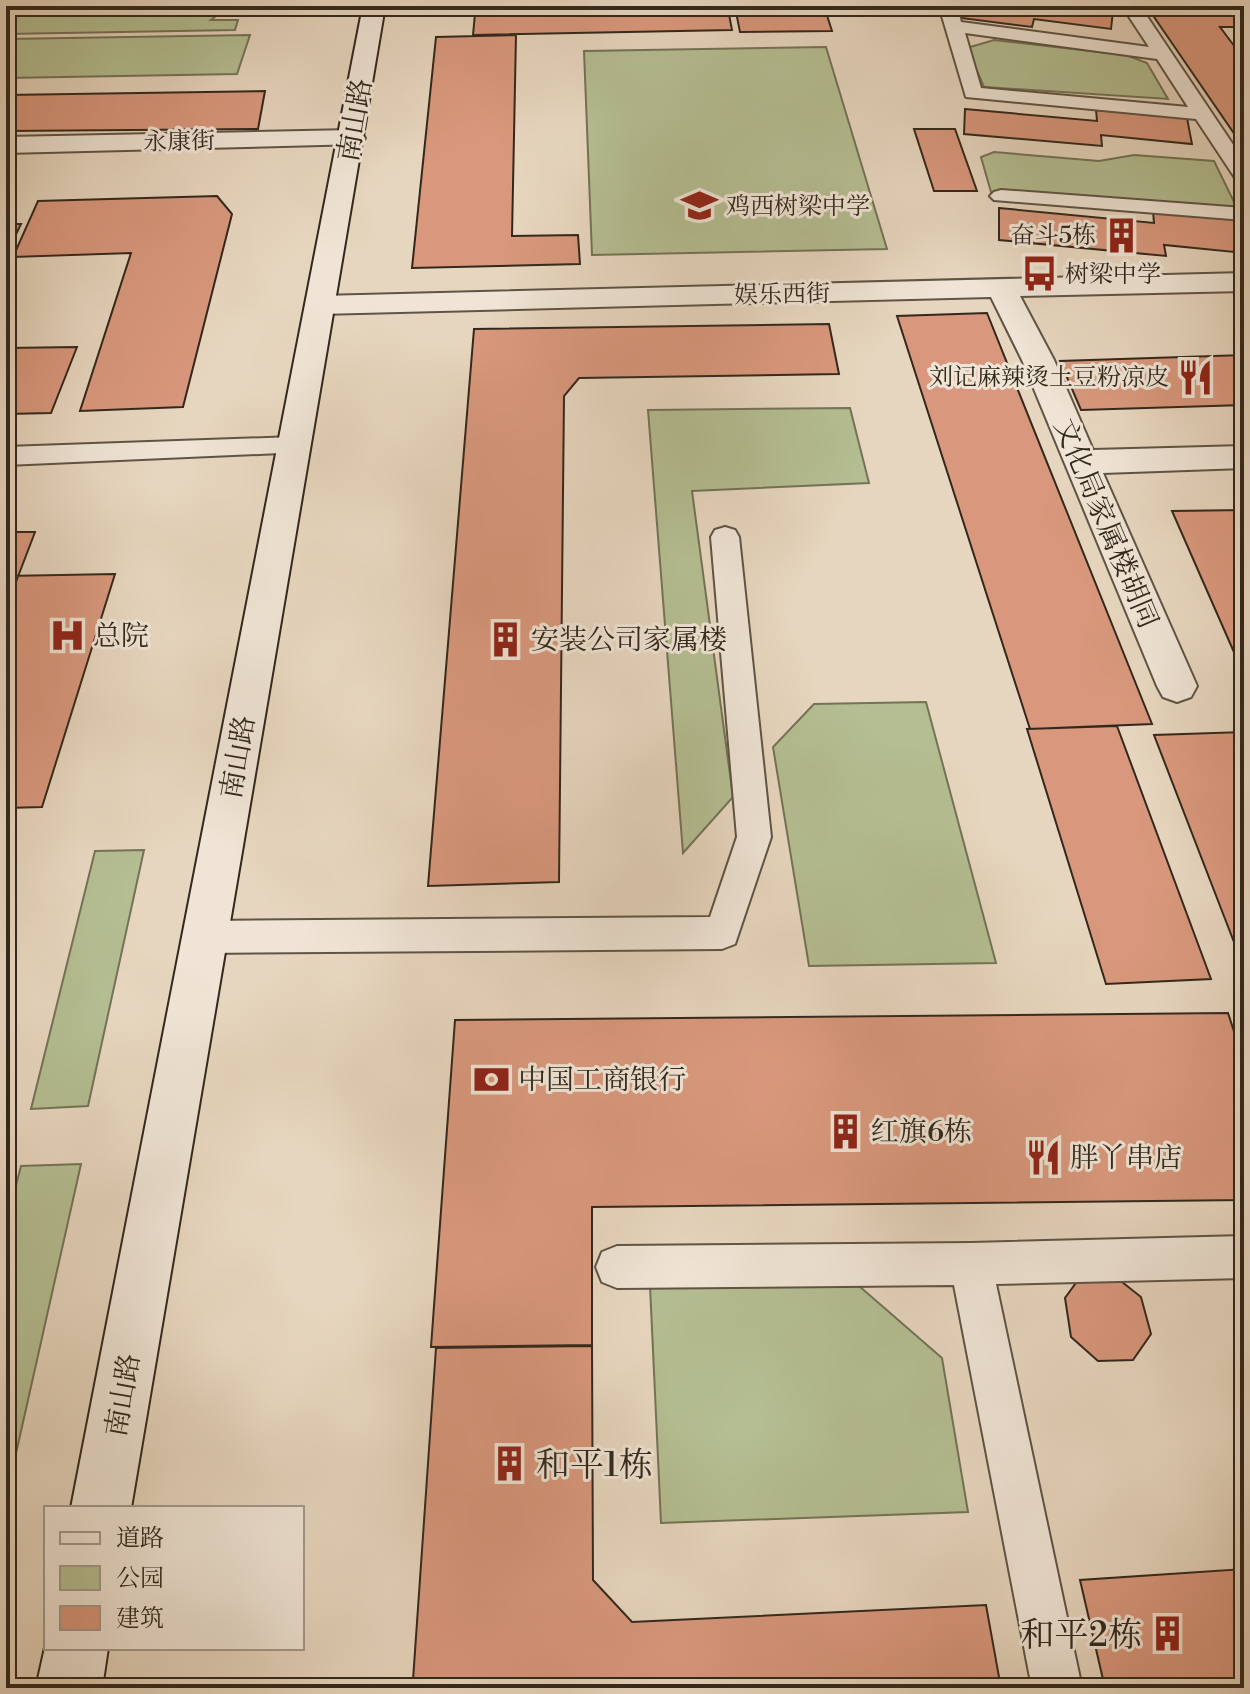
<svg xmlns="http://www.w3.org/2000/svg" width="1250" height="1694" viewBox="0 0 1250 1694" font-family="'Libre Bodoni','Noto Serif SC',serif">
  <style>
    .green { fill: #b4be92; stroke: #737357; stroke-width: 2 }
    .building { fill: #d9987d; stroke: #32281c; stroke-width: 2 }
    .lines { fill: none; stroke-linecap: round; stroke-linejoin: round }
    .lane-casing { stroke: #5f5445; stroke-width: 4 }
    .street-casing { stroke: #5f5445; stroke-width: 4 }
    .secondary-casing { stroke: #32281c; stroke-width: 4 }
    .lane { fill: #efe4d5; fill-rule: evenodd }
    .street { fill: #efe4d5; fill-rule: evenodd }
    .secondary { fill: #efe4d5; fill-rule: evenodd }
    .labels { text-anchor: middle; stroke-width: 6; stroke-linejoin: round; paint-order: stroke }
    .far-street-label { font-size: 24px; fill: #32281c; stroke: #efe4d5 }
    .far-poi-label { font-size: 24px; fill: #32281c; stroke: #efe4d5; text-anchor: start }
    .street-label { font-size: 28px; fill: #32281c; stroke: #efe4d5 }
    .poi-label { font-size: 28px; fill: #32281c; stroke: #efe4d5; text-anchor: start }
    .near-poi-label { font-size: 34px; fill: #32281c; stroke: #efe4d5; text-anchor: start }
  </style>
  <rect width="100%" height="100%" fill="#e7d6bf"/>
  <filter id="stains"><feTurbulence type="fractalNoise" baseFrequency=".0025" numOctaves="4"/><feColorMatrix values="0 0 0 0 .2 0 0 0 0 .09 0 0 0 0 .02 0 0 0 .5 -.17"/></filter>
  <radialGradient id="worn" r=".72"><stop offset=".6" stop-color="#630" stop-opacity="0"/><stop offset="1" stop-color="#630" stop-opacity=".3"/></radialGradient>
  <!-- green -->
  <path class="green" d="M6 6H229L211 20H238L235 30 6 34Z
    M250 35 237 74 6 78V39Z
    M994 40 1126 55 1147 63 1168 99 984 87 967 48Z
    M826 47 887 249 592 255 584 51Z
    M994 152 1099 161 1134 155 1214 161 1237 208 991 192 981 157Z
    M850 408 869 483 692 491 733 797 683 853 648 410Z
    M926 702 996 963 809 966 773 747 814 704Z
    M144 850 88 1106 31 1109 95 851Z
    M81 1164 6 1498V1224L21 1166Z
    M851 1279 942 1358 968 1512 661 1523 650 1286Z"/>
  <!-- building -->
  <path class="building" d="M824 6 832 31 740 32 735 7Z
    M964 6 1030 9V6H1077L1113 11 1111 29 1034 19 1032 27 961 18Z
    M1195 6H1244V27H1220L1244 59V148L1152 14H1202Z
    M728 9 732 30 473 35 475 14Z
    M516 35 512 236 578 235 580 264 412 268 436 37Z
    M265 91 258 129 6 131V95Z
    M965 109 1097 121 1096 110 1187 118 1192 144 1101 135 1102 146 964 134Z
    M914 129H955L977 191H934Z
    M217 196 232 214 183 407 80 411 131 253 13 257 38 201Z
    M999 208 1154 223 1153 211 1242 220 1244 253 1164 245 1166 256 999 240Z
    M6 224H21L6 255Z
    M987 313 1152 724 1030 729 897 316Z
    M829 324 839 374 579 378 564 396 559 882 428 886 474 329Z
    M77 347 51 413 6 414V348Z
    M1244 355V405L1081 410 1060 361Z
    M1244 510V675L1172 511Z
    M6 532H35L6 608Z
    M115 574 42 807 6 808V576Z
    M1117 726 1211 979 1106 984 1027 729Z
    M1244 732V968L1154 735Z
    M1228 1013 1244 1062V1200L592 1207V1345L431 1347 455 1020Z
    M1112 1274 1141 1297 1151 1334 1133 1360 1098 1361 1071 1337 1065 1298 1081 1276Z
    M592 1346 593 1580 632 1622 986 1605 1001 1688H418L413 1680 436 1348Z
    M1244 1569V1688H1105L1080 1580Z"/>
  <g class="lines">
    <defs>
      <path id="lane" d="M939 6H957L961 22 1149 47 1122 6H1140L1244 161V183L1237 181 1196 119 966 97ZM965 33 1157 59 1188 107 981 88Z
        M1001 190 1244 208V220L994 200 990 196 994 192Z
        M294 437 303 440 307 446 303 452 6 465V447Z
        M725 527 735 530 739 537 771 837 735 944 722 949 205 953 192 948 187 937 192 926 205 921 710 917 737 837 711 537 715 530Z
        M1244 1236V1278L996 1284 1082 1688H1032L954 1285 617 1288 602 1282 596 1267 602 1252 617 1246 971 1243Z"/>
      <path id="street" d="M352 130 361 132 365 138 361 144 6 153V137Z
        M1244 273V291L1020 296 1054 360 1093 450 1244 446V468L1103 473 1197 686 1191 697 1177 702 1163 697 1157 686 1022 360 991 297 320 314 309 311 305 305 309 299 320 296Z"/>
      <path id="secondary" d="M363 6H385L131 1508H71Z
        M46 1643V1648H108L102 1688H36Z"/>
    </defs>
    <!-- lane casing -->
    <use href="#lane" class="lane-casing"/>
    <!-- street casing -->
    <use href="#street" class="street-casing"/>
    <!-- secondary casing -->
    <use href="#secondary" class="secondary-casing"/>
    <!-- lane -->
    <use href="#lane" class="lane"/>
    <!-- street -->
    <use href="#street" class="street"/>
    <!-- secondary -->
    <use href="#secondary" class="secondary"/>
  </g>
  <!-- icons -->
  <defs>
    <symbol id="school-bare" viewBox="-9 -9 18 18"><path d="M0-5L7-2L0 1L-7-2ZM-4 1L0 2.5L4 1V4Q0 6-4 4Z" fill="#8f2418" stroke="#efe4d5" stroke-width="2.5" paint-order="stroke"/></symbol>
    <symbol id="building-bare" viewBox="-9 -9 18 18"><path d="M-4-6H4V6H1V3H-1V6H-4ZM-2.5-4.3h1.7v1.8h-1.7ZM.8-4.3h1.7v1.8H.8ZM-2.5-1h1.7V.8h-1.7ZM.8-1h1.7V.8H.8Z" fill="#8f2418" stroke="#efe4d5" stroke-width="2.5" paint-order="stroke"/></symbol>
    <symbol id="bus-bare" viewBox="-9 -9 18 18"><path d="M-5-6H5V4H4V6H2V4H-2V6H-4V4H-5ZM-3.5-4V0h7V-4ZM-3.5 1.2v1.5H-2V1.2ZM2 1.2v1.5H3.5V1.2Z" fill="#8f2418" stroke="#efe4d5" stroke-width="2.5" paint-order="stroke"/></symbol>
    <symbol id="restaurant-bare" viewBox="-9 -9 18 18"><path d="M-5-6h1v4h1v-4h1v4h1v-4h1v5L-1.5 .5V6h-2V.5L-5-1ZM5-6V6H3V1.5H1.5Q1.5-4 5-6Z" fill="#8f2418" stroke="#efe4d5" stroke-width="2.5" paint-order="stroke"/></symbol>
    <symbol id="hospital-bare" viewBox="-9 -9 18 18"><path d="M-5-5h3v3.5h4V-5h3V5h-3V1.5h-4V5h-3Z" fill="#8f2418" stroke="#efe4d5" stroke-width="2.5" paint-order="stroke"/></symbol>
    <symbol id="bank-bare" viewBox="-9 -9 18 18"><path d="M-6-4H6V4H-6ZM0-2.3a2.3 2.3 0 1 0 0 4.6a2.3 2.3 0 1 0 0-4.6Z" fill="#8f2418" stroke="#efe4d5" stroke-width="2.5" paint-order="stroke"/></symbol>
  </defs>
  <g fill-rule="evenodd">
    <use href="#school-bare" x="674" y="180" width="51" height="51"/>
    <use href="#building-bare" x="1096" y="210" width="51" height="51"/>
    <use href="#bus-bare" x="1014" y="248" width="51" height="51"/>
    <use href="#restaurant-bare" x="1170" y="352" width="51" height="51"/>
    <use href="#hospital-bare" x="42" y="610" width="51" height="51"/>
    <use href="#building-bare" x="480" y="614" width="51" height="51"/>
    <use href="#bank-bare" x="466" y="1054" width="51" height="51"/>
    <use href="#building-bare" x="820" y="1106" width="51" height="51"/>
    <use href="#restaurant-bare" x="1018" y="1132" width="51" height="51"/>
    <use href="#building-bare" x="484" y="1438" width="51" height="51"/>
    <use href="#building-bare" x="1142" y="1608" width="51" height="51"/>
  </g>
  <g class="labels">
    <!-- far-street labels -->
    <g class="far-street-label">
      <text transform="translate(179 141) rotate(-1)" y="8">永康街</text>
      <text transform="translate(782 294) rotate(-1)" y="8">娱乐西街</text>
    </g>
    <!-- far-poi labels -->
    <g class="far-poi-label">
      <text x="726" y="214">鸡西树梁中学</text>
      <text x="1096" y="243" text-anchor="end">奋斗5栋</text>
      <text x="1065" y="282">树梁中学</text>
      <text x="1169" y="385" text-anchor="end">刘记麻辣烫土豆粉凉皮</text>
    </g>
    <!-- street labels -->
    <g class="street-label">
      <text transform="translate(354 120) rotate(-80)" y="10">南山路</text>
      <text transform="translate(1107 523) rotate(67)" y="10">文化局家属楼胡同</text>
      <text transform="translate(237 757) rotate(-80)" y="10">南山路</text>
      <text transform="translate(122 1395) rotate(-80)" y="10">南山路</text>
    </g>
    <!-- poi labels -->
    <g class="poi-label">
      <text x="93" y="645">总院</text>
      <text x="531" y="649">安装公司家属楼</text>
      <text x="518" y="1089">中国工商银行</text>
      <text x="871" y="1141">红旗6栋</text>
      <text x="1070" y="1167">胖丫串店</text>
    </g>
    <!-- near-poi labels -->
    <g class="near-poi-label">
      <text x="536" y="1476">和平1栋</text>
      <text x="1142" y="1646" text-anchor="end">和平2栋</text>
    </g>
  </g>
  <!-- margin -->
  <rect width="1250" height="1694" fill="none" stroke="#e7d6bf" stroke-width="32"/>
  <rect x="8" y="8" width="1234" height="1678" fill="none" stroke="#32281c" stroke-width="4"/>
  <rect x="16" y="16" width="1218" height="1662" fill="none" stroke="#32281c" stroke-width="2"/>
  <!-- legend -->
  <rect x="44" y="1506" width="260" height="144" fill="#efe4d5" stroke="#a3998b" stroke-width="2"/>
  <rect x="60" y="1532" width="40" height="12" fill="#efe4d5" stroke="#a3998b" stroke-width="2"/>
  <text x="116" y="1546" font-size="24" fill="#32281c">道路</text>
  <rect x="60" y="1566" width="40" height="24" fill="#b4be92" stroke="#a3998b" stroke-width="2"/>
  <text x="116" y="1586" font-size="24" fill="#32281c">公园</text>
  <rect x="60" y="1606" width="40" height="24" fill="#d9987d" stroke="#a3998b" stroke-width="2"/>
  <text x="116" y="1626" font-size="24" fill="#32281c">建筑</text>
  <rect width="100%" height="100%" filter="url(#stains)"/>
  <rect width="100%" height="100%" fill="url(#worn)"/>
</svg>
